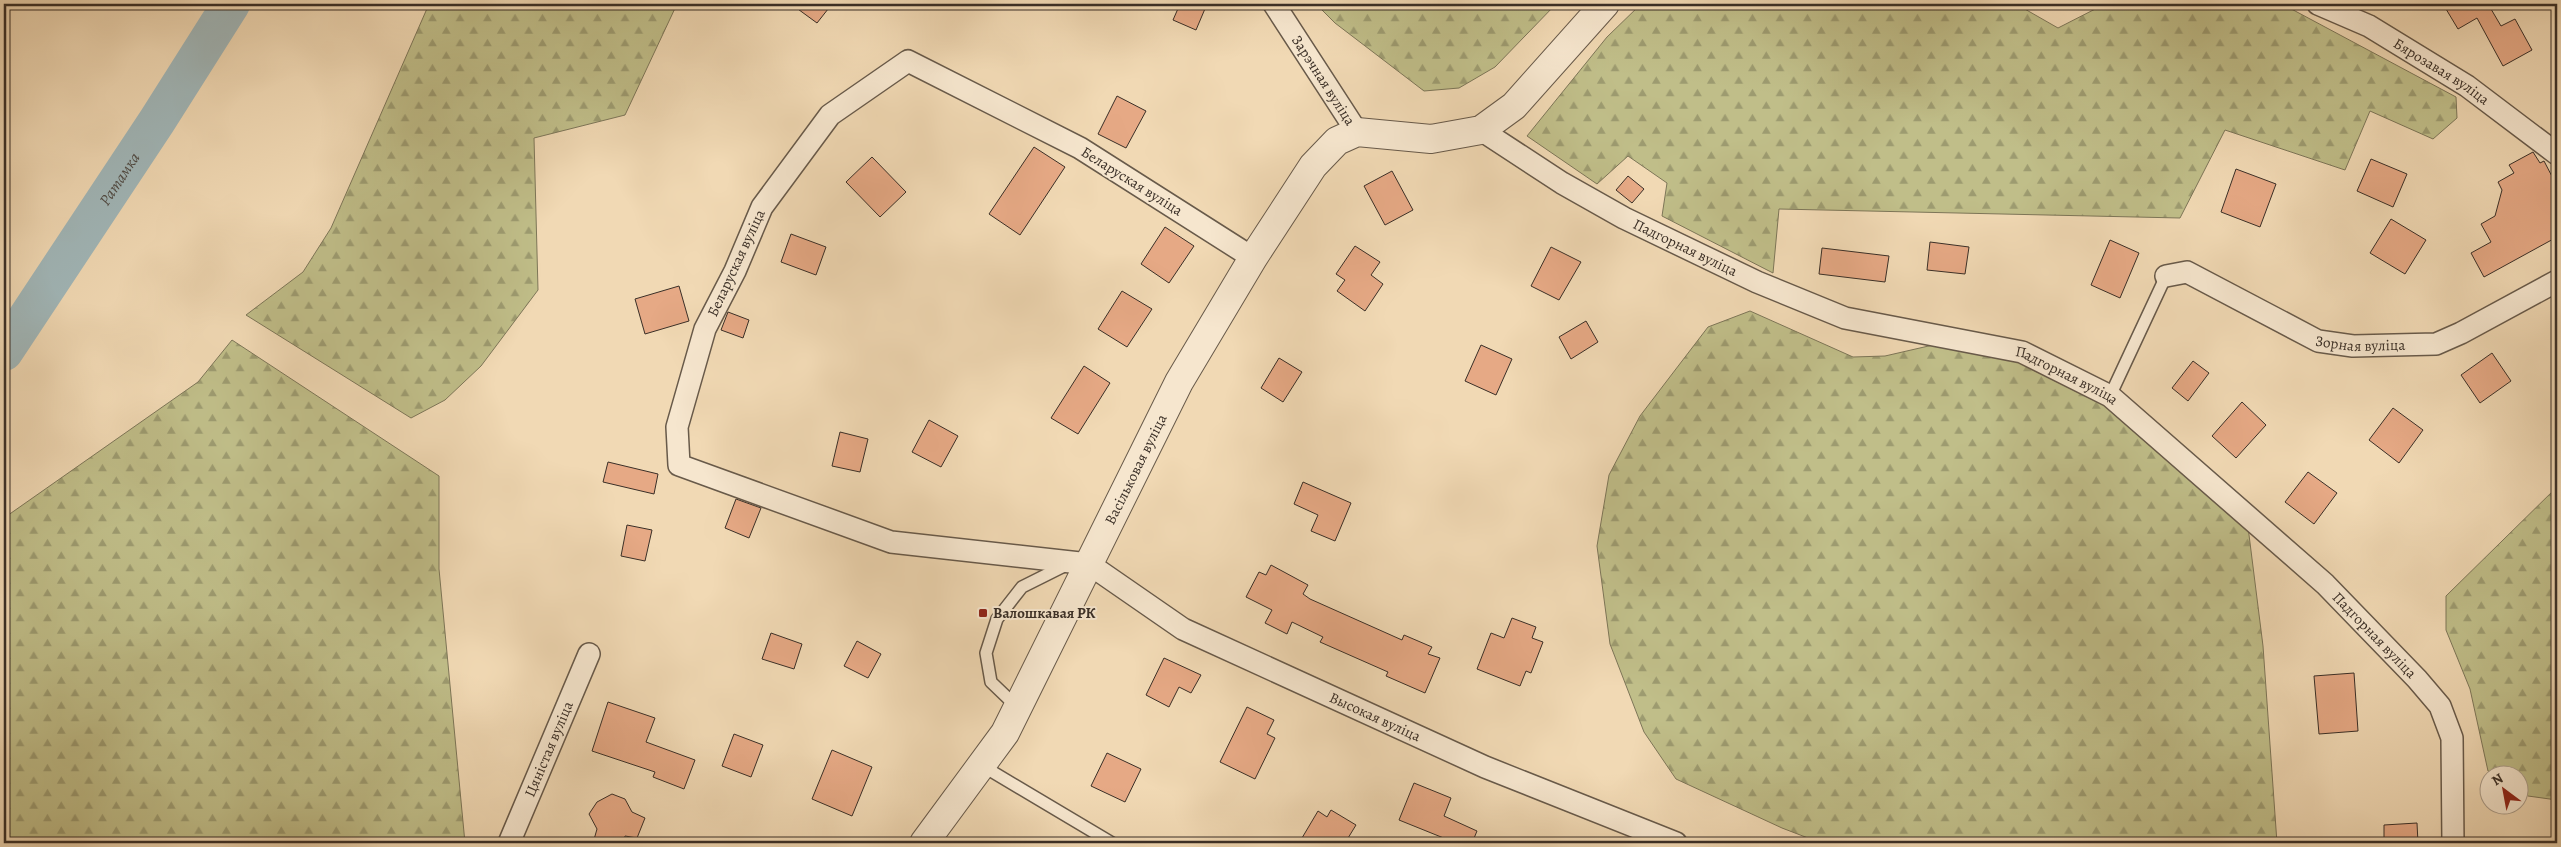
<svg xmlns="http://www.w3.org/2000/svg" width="2561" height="847" viewBox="0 0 2561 847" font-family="Alegreya,serif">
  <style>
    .forest { fill: url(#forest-firs); stroke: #7d7658 }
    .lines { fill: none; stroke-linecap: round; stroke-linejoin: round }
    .river { stroke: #a1b7b9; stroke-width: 38 }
    .building { fill: #e6a985; stroke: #3a2f27 }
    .service-casing { stroke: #685a4a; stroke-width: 14 }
    .minor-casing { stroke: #685a4a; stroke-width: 24 }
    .tertiary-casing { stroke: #685a4a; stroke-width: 30 }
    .service { stroke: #f6e6ce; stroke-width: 11 }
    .minor { stroke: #f6e6ce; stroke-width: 21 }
    .tertiary { stroke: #f6e6ce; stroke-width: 28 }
    .poi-dot { fill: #8f2418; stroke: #f6e6ce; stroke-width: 2 }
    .labels { text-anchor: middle; stroke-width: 4; stroke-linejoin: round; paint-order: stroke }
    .street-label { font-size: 15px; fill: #3a2f27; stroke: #f6e6ce }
    .poi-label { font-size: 15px; font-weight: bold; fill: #3a2f27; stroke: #f6e6ce; text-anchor: start }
    .water-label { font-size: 16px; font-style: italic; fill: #4f4a44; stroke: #f6e6ce }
  </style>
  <defs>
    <pattern id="forest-firs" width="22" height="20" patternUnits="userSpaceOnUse" patternTransform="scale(1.25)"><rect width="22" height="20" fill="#c0be89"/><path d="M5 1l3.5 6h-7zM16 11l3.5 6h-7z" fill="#9d9b70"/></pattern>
  </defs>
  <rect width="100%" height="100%" fill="#f1d9b4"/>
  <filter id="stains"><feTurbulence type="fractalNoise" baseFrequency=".004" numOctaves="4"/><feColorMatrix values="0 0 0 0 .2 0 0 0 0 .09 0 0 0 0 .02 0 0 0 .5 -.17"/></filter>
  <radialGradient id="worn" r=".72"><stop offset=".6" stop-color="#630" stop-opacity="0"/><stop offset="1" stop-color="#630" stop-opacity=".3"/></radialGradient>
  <!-- forest -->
  <path class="forest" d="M429 4H677L625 115 534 138 538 290 481 366 445 400 411 418 246 315 303 272 331 228Z
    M1316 4H1556L1495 67 1459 88 1424 91 1335 23Z
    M1641 4H2016L2058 28 2105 4H2282L2456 97 2457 118 2433 139 2370 111 2345 170 2225 130 2180 218 1779 209 1773 273 1662 216 1667 183 1628 156 1597 184 1527 136 1607 37Z
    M1750 311 1853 357 1885 356 1959 339 2110 396 2247 519 2263 646 2277 843H1821L1782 828 1676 779 1644 732 1610 644 1597 546 1609 475 1640 416 1708 327Z
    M232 340 439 476V569L465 843H4V518L198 382Z
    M2557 487V800L2528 796 2519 790 2518 774H2493L2488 771 2470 689 2446 630V596Z"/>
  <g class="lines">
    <!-- river -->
    <path class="river" id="s1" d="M4 352 157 121 231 4"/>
  </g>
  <!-- building -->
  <path class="building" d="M791 4H832L817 23Z
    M1180 4H1207L1196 30 1173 20Z
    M2443 4H2499L2491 9 2501 26 2515 19 2532 50 2503 66 2477 18 2458 29Z
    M1117 96 1146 111 1126 148 1098 134Z
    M1034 147 1065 167 1020 235 989 214Z
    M2533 152 2540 163 2544 161 2557 186V237L2484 277 2471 253 2491 242 2481 224 2495 216 2502 190 2498 182 2514 173 2509 165Z
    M872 157 906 192 880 217 846 182Z
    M2371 159 2407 174 2393 207 2357 191Z
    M2236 169 2276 184 2260 227 2221 212Z
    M1392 171 1413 210 1385 225 1364 186Z
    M1628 176 1644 189 1632 203 1616 190Z
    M2391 219 2426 240 2405 274 2370 253Z
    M1165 227 1194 246 1169 283 1141 264Z
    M791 234 826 247 816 275 781 262Z
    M2110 240 2139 253 2120 298 2091 285Z
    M1930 242 1969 247 1965 274 1927 270Z
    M1355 246 1380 262 1371 275 1383 284 1365 311 1337 291 1345 280 1336 274Z
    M1551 247 1581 262 1559 300 1531 286Z
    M1822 248 1889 256 1885 282 1819 274Z
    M679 286 689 321 645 334 635 299Z
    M1122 291 1152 309 1127 347 1098 329Z
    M728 312 749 320 743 338 721 330Z
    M1586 321 1598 342 1571 359 1559 337Z
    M1481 345 1512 359 1496 395 1465 381Z
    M2492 353 2511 381 2480 403 2461 375Z
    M1279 358 1302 372 1283 402 1261 388Z
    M2193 361 2209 373 2188 401 2172 388Z
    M1084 366 1110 383 1078 434 1051 418Z
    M2242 402 2266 425 2236 458 2212 436Z
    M2393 408 2423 430 2399 463 2369 440Z
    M929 420 958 436 941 467 912 452Z
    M840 432 868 439 860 472 832 466Z
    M608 462 658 474 654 494 603 482Z
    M2308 472 2337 493 2314 524 2285 502Z
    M1303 482 1351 503 1335 541 1311 531 1318 515 1294 504Z
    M736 499 761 508 749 538 725 528Z
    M627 525 652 530 645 561 621 556Z
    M1271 565 1308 585 1303 594 1310 599 1402 640 1404 635 1432 647 1428 654 1440 658 1425 693 1386 676 1388 672 1320 642 1323 637 1292 622 1287 634 1265 623 1272 610 1246 597 1259 572 1266 575Z
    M1512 618 1536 627 1532 638 1543 642 1531 673 1526 671 1520 686 1477 669 1491 633 1504 638Z
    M771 633 802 644 794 669 762 659Z
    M857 641 881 654 868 678 844 666Z
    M1164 658 1201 675 1191 693 1179 687 1169 707 1146 695Z
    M2354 673 2358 731 2319 734 2314 676Z
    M608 702 655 718 646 742 695 760 684 789 653 777 655 772 592 751Z
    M1247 707 1274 720 1267 734 1275 738 1255 779 1220 762Z
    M734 734 763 745 751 777 722 766Z
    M832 750 872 767 852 816 812 799Z
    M1107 753 1141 769 1125 802 1091 786Z
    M1414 783 1451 798 1444 816 1477 831 1472 843H1456L1399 820Z
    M612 794 625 799 632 812 645 818 637 838 625 836 623 843H593L597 829 589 814 597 802Z
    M1331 810 1356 825 1345 843H1299L1318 811 1327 817Z
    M2417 823 2418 843H2384V825Z"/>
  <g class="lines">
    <defs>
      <path id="service" d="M2110 396 2166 276
        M1017 707 991 682 986 653 997 619 1022 587 1066 565
        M981 765 1112 843"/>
      <g id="minor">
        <path id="s2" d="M1274 4 1357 132"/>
        <path id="s3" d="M2318 4 2369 26 2467 86 2557 154"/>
        <path id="s4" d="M1481 130 1562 183 1624 218 1757 282 1845 318 2022 352 2110 396 2325 584 2417 679 2440 706 2452 738 2453 843"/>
        <path id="s5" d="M1253 258 1080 148 908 61 830 115 762 207 735 271 705 329 677 427 679 465 891 542 1089 564 1183 629 1485 767 1676 843"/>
        <path id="s6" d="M2166 276 2187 272 2318 341 2353 346 2436 344 2461 333 2557 281"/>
        <path id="s7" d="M509 843 589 654"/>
      </g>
      <g id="tertiary">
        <path id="s8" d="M924 843 1005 733 1179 382 1253 258 1313 166 1337 141 1357 132 1431 139 1481 130 1514 106 1605 4"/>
      </g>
    </defs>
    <!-- service casing -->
    <use href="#service" class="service-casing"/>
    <!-- minor casing -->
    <use href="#minor" class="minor-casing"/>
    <!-- tertiary casing -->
    <use href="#tertiary" class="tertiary-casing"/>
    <!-- service -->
    <use href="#service" class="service"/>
    <!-- minor -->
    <use href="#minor" class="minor"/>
    <!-- tertiary -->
    <use href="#tertiary" class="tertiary"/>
  </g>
  <!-- markers -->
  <rect class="poi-dot" x="978" y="608" width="10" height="10" rx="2.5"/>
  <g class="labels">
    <!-- street labels -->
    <g class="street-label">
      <text dy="5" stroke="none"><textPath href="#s3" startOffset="141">Бярозавая вуліца</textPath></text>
      <text dy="5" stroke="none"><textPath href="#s2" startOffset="91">Зарэчная вуліца</textPath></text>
      <text transform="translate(1132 181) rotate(32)" y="5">Беларуская вуліца</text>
      <text dy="5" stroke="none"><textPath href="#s4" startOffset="236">Падгорная вуліца</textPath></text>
      <text transform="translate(736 263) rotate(-65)" y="5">Беларуская вуліца</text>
      <text dy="5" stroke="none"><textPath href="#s6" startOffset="212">Зорная вуліца</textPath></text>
      <text dy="5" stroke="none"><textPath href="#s4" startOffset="641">Падгорная вуліца</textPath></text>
      <text dy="5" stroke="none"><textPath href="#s8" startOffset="431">Васільковая вуліца</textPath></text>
      <text dy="5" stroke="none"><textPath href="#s4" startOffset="1046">Падгорная вуліца</textPath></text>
      <text dy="5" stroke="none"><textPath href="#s5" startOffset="1632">Высокая вуліца</textPath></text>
      <text dy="5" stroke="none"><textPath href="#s7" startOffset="102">Цяністая вуліца</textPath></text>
    </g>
    <!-- poi labels -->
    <g class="poi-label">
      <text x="993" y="618">Валошкавая РК</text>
    </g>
    <!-- water labels -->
    <g class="water-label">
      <text dy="6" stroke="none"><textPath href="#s1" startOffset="208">Ратамка</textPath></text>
    </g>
  </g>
  <!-- margin -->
  <rect width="2561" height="847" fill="none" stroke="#f1d9b4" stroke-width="20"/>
  <rect x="5" y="5" width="2551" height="837" fill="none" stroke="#3a2f27" stroke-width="2.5"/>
  <rect x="10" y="10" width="2541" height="827" fill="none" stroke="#3a2f27"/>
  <!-- north arrow -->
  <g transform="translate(2504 790) rotate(328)"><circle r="24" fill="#f6e6ce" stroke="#ab9d8b"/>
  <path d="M0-4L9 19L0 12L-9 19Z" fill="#8f2418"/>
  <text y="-8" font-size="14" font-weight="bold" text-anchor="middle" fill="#3a2f27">N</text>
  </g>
  <rect width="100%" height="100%" filter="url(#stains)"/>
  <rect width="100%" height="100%" fill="url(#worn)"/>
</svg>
